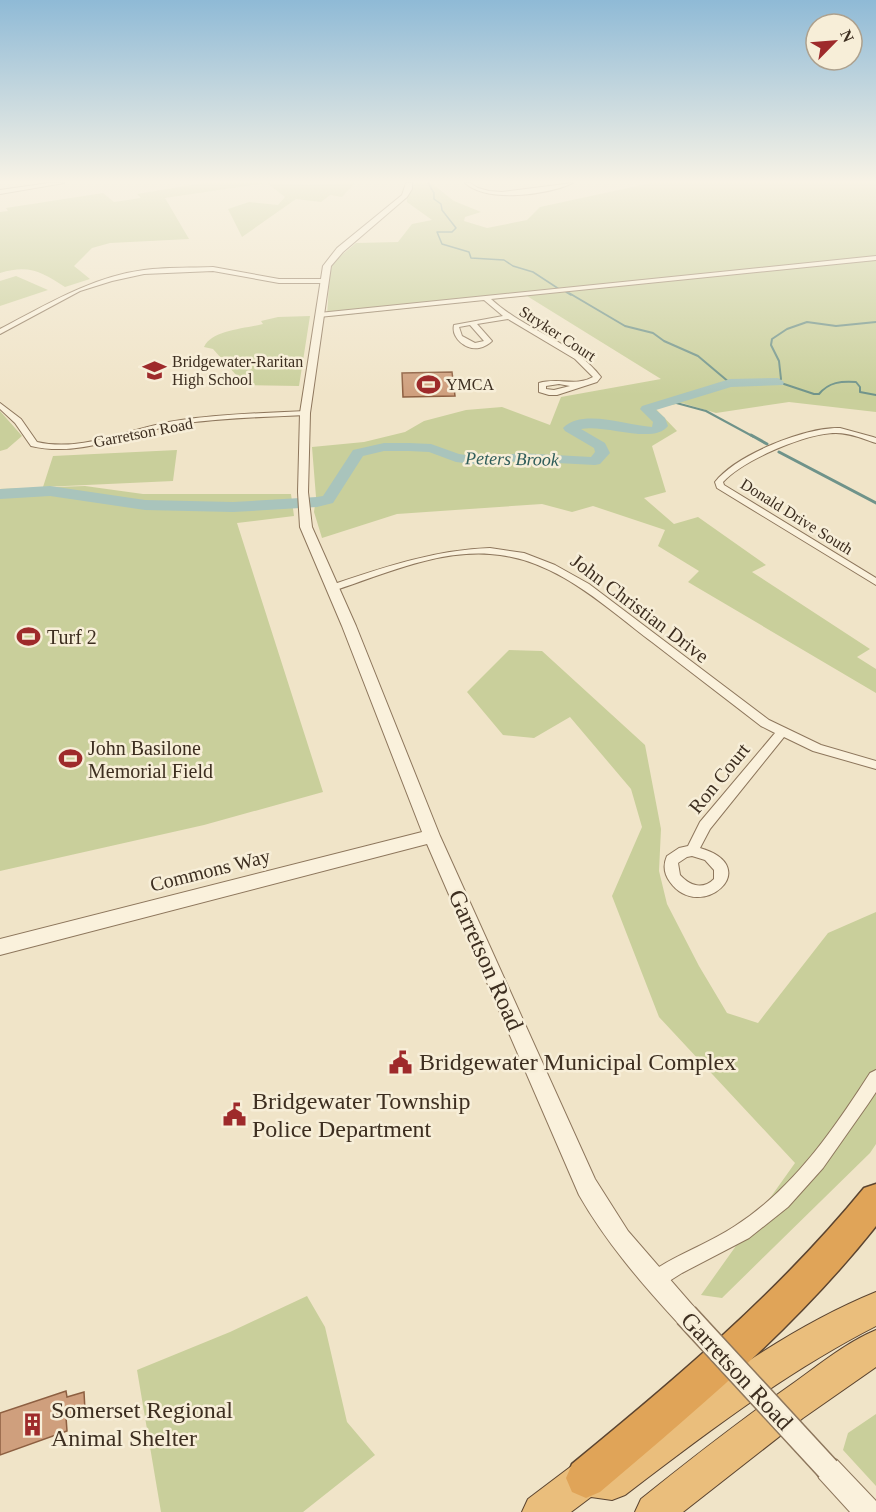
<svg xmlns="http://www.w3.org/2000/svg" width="876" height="1512" viewBox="0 0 876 1512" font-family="'Times New Roman',serif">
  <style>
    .green { fill: #c9cf9b }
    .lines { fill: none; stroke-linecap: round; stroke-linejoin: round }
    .stream-far2 { stroke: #6f938a; stroke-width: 1.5 }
    .stream-far1 { stroke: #6f938a; stroke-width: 2 }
    .stream { stroke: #6f938a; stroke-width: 3 }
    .river { fill: #a9c4bc; fill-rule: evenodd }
    .building { fill: #cf9f7d; stroke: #8d5f41; stroke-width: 1.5 }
    .minor-casing { stroke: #8d765c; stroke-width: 2 }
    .tertiary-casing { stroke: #8d765c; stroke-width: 2 }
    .trunk-casing { stroke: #5b4430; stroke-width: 2 }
    .motorway-casing { stroke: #5b4430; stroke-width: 3 }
    .minor { fill: #faf1dc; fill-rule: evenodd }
    .tertiary { fill: #faf1dc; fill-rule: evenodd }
    .trunk { fill: #eabe7c; fill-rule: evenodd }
    .motorway { fill: #e0a458; fill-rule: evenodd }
    .tertiary-bridge-casing { stroke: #8d765c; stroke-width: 26; stroke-linecap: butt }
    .tertiary-bridge { stroke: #faf1dc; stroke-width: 23 }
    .labels { text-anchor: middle; stroke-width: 5; stroke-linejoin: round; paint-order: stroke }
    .far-street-label { font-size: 16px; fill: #3d2e20; stroke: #f7eed8 }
    .far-poi-label { font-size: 16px; fill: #3d2e20; stroke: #f7eed8; text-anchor: start }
    .far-water-label { font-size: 18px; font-style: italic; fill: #2f5d5a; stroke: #f7eed8 }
    .street-label { font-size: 20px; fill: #3d2e20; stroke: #f7eed8 }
    .poi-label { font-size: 20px; fill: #3d2e20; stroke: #f7eed8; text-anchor: start }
    .near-street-label { font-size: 24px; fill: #3d2e20; stroke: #f7eed8 }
    .near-poi-label { font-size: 24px; fill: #3d2e20; stroke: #f7eed8; text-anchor: start }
  </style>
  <rect width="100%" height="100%" fill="#f0e4c8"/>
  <!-- green -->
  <path class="green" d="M203 183H267L165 198 189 239 110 243 92 248 74 266 90 279 65 287C42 272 29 264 0 273V212L8 211 6 208 103 193 114 202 141 198 137 194Z
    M267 183 306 185 355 183 342 197 330 195 321 202 296 199 242 237 228 209 249 202 278 205 285 197Z
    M406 183H431L454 201 481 212 465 217 464 221 487 228 527 220 540 207 651 183H876V412L789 402 716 413 682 403 655 408 677 431 652 446 666 492 644 498 674 524 698 517 766 565 752 572 870 649 857 657 876 669V693L688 582 699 571 658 546 665 530 593 506 572 512 542 504 397 514 322 538 314 512 316 497 312 447 364 442 405 432 424 421 466 410 502 407 550 425 561 397 661 379 527 296 327 317 329 282 332 265 337 259 356 243 398 242 412 224 432 220 407 202Z
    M16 276 48 290 0 306V281Z
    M310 316 299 386 241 385 230 381 237 376 213 349 204 347C212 330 244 329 263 324L261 321 278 317Z
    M0 411 22 436 7 449 0 451Z
    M177 450 173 481 43 487 53 456Z
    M85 486 143 494H291L294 516 237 523 323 792 204 825 0 871V489Z
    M509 650 542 651 645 745 661 829 659 871 667 904 699 966 727 1013 758 1023 828 933 876 912V1144L870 1153 722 1298 701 1295 795 1163 659 1017 612 896 642 827 631 789 570 717 534 738 503 735 467 692Z
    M307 1296 325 1327 347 1422 375 1455 303 1512H161L137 1370 230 1332Z
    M876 1414V1486L843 1450 848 1433Z"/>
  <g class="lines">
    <!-- stream-far2 -->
    <path class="stream-far2" d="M428 183 434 193V199L441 204 442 210 456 228 452 232H437L442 244 469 252 471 258 504 260 513 266 533 272 559 289
      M566 292 571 295"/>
    <!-- stream-far1 -->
    <path class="stream-far1" d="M569 293 625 326 653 333 664 341 698 356 730 383
      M876 322 836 326 807 322 787 329 772 339 771 345 779 361 781 379 778 382 814 394H819C829 382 841 381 856 382L860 387V392L876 395
      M669 401 706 411 754 437"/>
    <!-- stream -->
    <path class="stream" d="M751 435 767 444
      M779 452 876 503"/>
    <!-- river -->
    <path class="river" d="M778 378 784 382 783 385 731 387 656 410 665 418 668 426C654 445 605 424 581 429L605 443 610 453 600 464 595 465 519 461 488 466 456 462 429 452 409 451H384L363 456 333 503 317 507 233 512 145 510 50 496 0 499V489L50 486 145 500 233 502 317 497 323 496 353 450 384 443H409L431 444 459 454 488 458 519 453 591 457 595 452 594 448 565 431 563 428C583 408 628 426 652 427L653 422 640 409 642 406 730 379Z"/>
  </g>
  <!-- building -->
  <path class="building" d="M452 372 455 396 403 397 402 373Z
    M66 1391 67 1397 84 1392 85 1411 66 1417 67 1431 0 1455V1413Z"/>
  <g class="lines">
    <defs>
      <path id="minor" d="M465 183H470L478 188 489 191 502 192 573 183C547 195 487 203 465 183Z
        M876 256V260L491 299C524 330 573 341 601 377L597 382 557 395H549L539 392V383C558 377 576 387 593 377L575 359 508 319 477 324 492 341C489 344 484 347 479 348 466 350 451 338 454 325L503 316 484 300 319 317 316 315 319 313ZM470 325 484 341 475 343 462 336 459 327ZM559 384 570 386 554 390 546 389V386Z
        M213 267 279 279H325L328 281 325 283H279L213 271 144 274 112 281 80 291 0 334V329C46 305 91 277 144 270 167 267 190 268 213 267Z
        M0 403 21 419 37 442C85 453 134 426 181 420 222 414 264 413 305 411L309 413 305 415C264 417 221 418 180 424 131 432 82 458 31 446L15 423 0 409Z
        M840 428 873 437 876 438V443C863 439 851 433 836 433 806 433 743 460 723 482L724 485 876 578V585L717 488 715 482C736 455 805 427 840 428Z
        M490 548 524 553 555 565 589 584 769 720 821 745 876 761V769L813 751 784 737 710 829 700 848C766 867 700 924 670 882 664 874 663 865 667 856L679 848 688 846 700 822 775 733 761 726C725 698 688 670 652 642 603 605 555 558 490 554 438 550 384 574 336 590L332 591 327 588 328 586C382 568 433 550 490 548ZM692 856 705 860 714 870V879C703 890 690 886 680 875L678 863 687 857Z
        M876 1070V1092L868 1104 823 1168 788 1207 749 1238 682 1273 655 1290 648 1288 646 1281 648 1274 659 1267C683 1252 711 1242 735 1226 793 1189 834 1129 870 1073Z"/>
      <path id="tertiary" d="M49 183H64L0 194V190Z
        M406 183H412V189L407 197 343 252 331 266 310 413 308 492 312 527 356 626 440 836 595 1179 628 1231 694 1307 698 1315 694 1323 686 1327 678 1323C641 1283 606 1242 579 1195L427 844 0 955V939L422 832 342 626 300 527 298 492 300 413 323 266 337 248 402 195Z
        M828 1456 837 1460 876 1501V1512H850L819 1478 815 1469 819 1460Z"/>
      <path id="trunk" d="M876 1292V1326C786 1372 705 1434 625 1495L612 1500 591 1497 571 1512H522L528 1499 573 1465 586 1460 607 1463C692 1400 778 1332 876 1292Z
        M876 1330V1367L803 1418 683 1512H635L641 1499C691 1459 742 1419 795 1382 820 1364 847 1342 876 1330Z"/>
      <path id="motorway" d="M876 1184V1226C796 1327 698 1409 600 1492L586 1498 572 1492 566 1478 572 1464C677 1378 778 1293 864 1188Z"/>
    </defs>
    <!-- minor casing -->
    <use href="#minor" class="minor-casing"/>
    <!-- tertiary casing -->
    <use href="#tertiary" class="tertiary-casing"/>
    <!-- trunk casing -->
    <use href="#trunk" class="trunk-casing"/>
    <!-- motorway casing -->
    <use href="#motorway" class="motorway-casing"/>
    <!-- minor -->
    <use href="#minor" class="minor"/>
    <!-- tertiary -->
    <use href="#tertiary" class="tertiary"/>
    <!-- trunk -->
    <use href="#trunk" class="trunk"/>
    <!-- motorway -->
    <use href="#motorway" class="motorway"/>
    <defs>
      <path id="tertiary-bridge" d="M686 1315 828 1469"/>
    </defs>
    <!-- tertiary-bridge casing -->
    <use href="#tertiary-bridge" class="tertiary-bridge-casing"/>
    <!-- tertiary-bridge -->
    <use href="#tertiary-bridge" class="tertiary-bridge"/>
  </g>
  <!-- sky -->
  <linearGradient id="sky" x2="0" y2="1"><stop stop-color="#8fbad6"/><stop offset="0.46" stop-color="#f8f3e6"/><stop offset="1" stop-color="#f8f3e6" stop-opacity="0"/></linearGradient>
  <rect width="876" height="395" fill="url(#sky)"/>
  <!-- icons -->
  <defs>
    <symbol id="school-bare" viewBox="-9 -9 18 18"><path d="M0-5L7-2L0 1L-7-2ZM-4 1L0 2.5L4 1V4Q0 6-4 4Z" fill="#9e2a2b" stroke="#f7eed8" stroke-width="2.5" paint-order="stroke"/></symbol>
    <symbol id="stadium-bare" viewBox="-9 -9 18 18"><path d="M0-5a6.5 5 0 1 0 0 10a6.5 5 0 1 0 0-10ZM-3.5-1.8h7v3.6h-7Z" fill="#9e2a2b" stroke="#f7eed8" stroke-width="2.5" paint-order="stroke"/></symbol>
    <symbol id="civic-bare" viewBox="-9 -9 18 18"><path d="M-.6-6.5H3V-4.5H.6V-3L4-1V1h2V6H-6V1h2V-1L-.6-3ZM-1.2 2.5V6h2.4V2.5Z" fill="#9e2a2b" stroke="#f7eed8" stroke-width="2.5" paint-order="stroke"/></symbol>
    <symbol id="building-bare" viewBox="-9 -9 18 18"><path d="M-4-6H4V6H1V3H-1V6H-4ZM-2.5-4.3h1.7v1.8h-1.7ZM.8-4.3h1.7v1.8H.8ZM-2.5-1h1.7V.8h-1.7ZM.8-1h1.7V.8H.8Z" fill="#9e2a2b" stroke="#f7eed8" stroke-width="2.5" paint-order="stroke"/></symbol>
  </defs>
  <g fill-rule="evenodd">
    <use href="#school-bare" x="138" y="354" width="33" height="33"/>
    <use href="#stadium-bare" x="412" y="368" width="33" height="33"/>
    <use href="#stadium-bare" x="12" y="620" width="33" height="33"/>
    <use href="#stadium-bare" x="54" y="742" width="33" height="33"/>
    <use href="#civic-bare" x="384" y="1046" width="33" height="33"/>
    <use href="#civic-bare" x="218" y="1098" width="33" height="33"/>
    <use href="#building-bare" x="16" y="1408" width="33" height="33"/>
  </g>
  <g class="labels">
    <!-- far-street labels -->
    <g class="far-street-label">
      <text transform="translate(558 333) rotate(33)" y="6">Stryker Court</text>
      <text transform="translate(143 432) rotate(-11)" y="6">Garretson Road</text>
      <text transform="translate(797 516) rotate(32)" y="6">Donald Drive South</text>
    </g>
    <!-- far-poi labels -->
    <g class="far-poi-label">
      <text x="172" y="367">Bridgewater-Raritan<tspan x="172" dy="18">High School</tspan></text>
      <text x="446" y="390">YMCA</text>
    </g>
    <!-- far-water labels -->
    <g class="far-water-label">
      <text transform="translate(512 459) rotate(1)" y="6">Peters Brook</text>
    </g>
    <!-- street labels -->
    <g class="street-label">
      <text transform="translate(640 608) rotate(37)" y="7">John Christian Drive</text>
      <text transform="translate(719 778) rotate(-51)" y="7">Ron Court</text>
      <text transform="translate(210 870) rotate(-14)" y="7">Commons Way</text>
    </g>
    <!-- poi labels -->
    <g class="poi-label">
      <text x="47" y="644">Turf 2</text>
      <text x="88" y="755">John Basilone<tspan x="88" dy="23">Memorial Field</tspan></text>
    </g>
    <!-- near-street labels -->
    <g class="near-street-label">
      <text transform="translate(486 960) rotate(66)" y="8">Garretson Road</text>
      <text transform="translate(737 1371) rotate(47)" y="8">Garretson Road</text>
    </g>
    <!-- near-poi labels -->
    <g class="near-poi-label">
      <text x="419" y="1070">Bridgewater Municipal Complex</text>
      <text x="252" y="1109">Bridgewater Township<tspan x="252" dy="28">Police Department</tspan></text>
      <text x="51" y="1418">Somerset Regional<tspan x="51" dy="28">Animal Shelter</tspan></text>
    </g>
  </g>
  <!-- north arrow -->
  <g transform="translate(834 42) rotate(65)"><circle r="28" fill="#f7eed8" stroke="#ada18e" stroke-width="1.5"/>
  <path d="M0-4.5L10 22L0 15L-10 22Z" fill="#9e2a2b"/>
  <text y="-9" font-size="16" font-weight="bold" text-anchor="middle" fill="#3d2e20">N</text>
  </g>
</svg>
